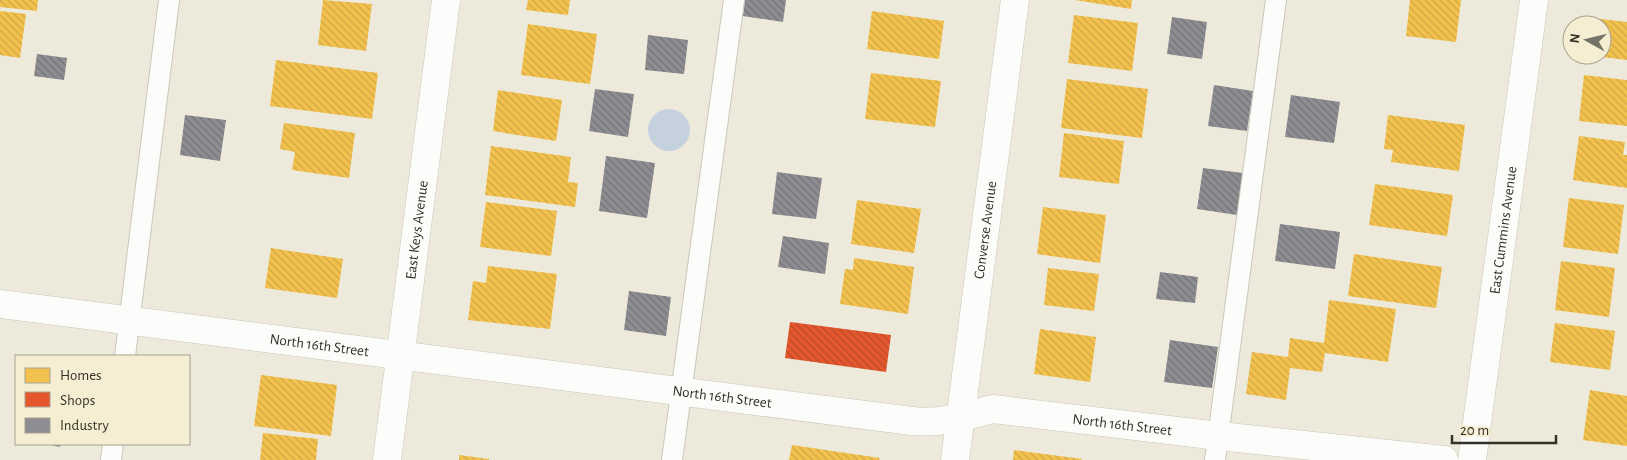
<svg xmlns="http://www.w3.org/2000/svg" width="1627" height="460" viewBox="0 0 1627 460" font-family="'Alegreya Sans',sans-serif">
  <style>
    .water { fill: #c6d1de }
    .homes { fill: url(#homes-back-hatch) }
    .shops { fill: url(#shops-back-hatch) }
    .industry { fill: url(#industry-back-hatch) }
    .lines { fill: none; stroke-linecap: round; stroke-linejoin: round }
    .service-casing { stroke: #c9c6bb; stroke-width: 22 }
    .minor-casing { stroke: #c9c6bb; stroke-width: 29 }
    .service { stroke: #fcfcfa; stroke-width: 20 }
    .minor { stroke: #fcfcfa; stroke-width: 28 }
    .labels { text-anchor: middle; stroke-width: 5; stroke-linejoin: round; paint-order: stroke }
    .street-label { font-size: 15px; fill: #343127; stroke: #f6eed3 }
  </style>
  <defs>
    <pattern id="homes-back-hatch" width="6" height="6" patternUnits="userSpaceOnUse" patternTransform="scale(1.25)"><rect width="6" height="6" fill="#f2c14e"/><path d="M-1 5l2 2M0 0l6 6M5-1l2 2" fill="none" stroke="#d0a644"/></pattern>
    <pattern id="shops-back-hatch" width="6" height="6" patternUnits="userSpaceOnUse" patternTransform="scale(1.25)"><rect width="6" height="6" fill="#e4572e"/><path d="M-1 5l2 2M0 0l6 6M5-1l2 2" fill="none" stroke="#ba4927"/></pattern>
    <pattern id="industry-back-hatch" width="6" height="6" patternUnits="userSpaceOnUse" patternTransform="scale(1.25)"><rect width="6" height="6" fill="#8d8d92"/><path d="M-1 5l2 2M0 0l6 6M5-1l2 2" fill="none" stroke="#747477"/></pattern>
  </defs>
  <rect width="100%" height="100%" fill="#eeeadb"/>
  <!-- water -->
  <path class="water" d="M648 130a21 21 0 1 1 42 0a21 21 0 1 1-42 0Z"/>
  <!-- homes -->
  <path class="homes" d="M0 0H38L37 11 0 7Z
    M323 0 372 4 366 51 318 45Z
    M528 0H570L568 15 526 10Z
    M1075 0H1132L1131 9Z
    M1410 0H1461L1456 42 1406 36Z
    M0 11 26 14 20 58 0 55Z
    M872 11 944 21 939 59 867 49Z
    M1074 15 1138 23 1132 71 1068 63Z
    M1592 18 1627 22V60L1602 57V25H1591Z
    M528 24 597 34 590 84 521 75Z
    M276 60 378 73 372 119 270 106Z
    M871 73 941 81 935 127 865 119Z
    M1584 75 1627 80V126L1579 121Z
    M1067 79 1148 89 1142 138 1061 128Z
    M498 90 562 100 556 141 493 131Z
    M1388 115 1465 125 1459 171 1391 162 1393 150 1384 149Z
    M284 123 355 133 349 178 292 170 295 152 280 149Z
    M1064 133 1124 141 1119 184 1059 177Z
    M1579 136 1625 142 1623 155H1627V188L1573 180Z
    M491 146 571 157 568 182 578 183 575 207 485 195Z
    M1375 184 1453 195 1447 236 1369 225Z
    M1569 198 1624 205 1618 254 1563 247Z
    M857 200 921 209 914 253 851 244Z
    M486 202 557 211 551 256 480 247Z
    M1043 207 1106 215 1100 263 1037 254Z
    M271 248 343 259 337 298 265 288Z
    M1354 254 1442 267 1436 308 1348 296Z
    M854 258 914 267 908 314 840 304 845 269 853 270Z
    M1561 261 1615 268 1609 317 1555 310Z
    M488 266 557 274 550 329 468 320 473 281 486 283Z
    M1048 268 1099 274 1094 311 1044 305Z
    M1329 300 1396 309 1388 362 1325 353 1322 372 1290 368 1286 400 1246 394 1252 352 1288 357 1290 338 1324 343Z
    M1555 323 1615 331 1610 370 1550 362Z
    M1040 329 1096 337 1090 382 1034 374Z
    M261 375 337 385 331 436 254 426Z
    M1590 390 1627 396V446L1583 440Z
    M263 433 318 439 316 460H260Z
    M792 445 880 458 879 460H789Z
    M1014 450 1082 459 1081 460H1013Z
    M459 455 489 459V460H459Z"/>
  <!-- shops -->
  <path class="shops" d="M790 322 891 335 886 372 785 358Z"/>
  <!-- industry -->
  <path class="industry" d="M745 0H786L783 22 743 16Z
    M1172 17 1207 22 1202 59 1167 54Z
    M648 35 688 40 684 74 645 70Z
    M37 54 67 58 64 80 34 76Z
    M1214 85 1253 91 1247 131 1208 126Z
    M595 89 634 94 628 137 589 131Z
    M1291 95 1340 102 1334 143 1285 137Z
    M185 115 226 120 220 161 180 155Z
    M606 156 655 163 647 218 599 211Z
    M1203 168 1243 173 1237 215 1197 209Z
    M777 172 822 178 816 219 772 214Z
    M1280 224 1340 232 1335 269 1275 261Z
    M783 236 829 243 825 274 778 267Z
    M1160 272 1198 277 1195 303 1156 299Z
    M629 291 671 297 666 336 624 330Z
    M1170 340 1218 347 1212 388 1164 382Z
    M47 444H60V447Z"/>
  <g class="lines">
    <defs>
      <path id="service" d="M125 356 169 0
        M111 460 113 444
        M672 460 734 0
        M1215 460 1276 0"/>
      <g id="minor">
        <path id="s1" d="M0 304 912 421C940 424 967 416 993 409L1219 436 1444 460"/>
        <path id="s2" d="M387 460 446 0"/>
        <path id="s3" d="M955 460 1015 0"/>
        <path id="s4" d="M1472 460 1534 0"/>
      </g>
    </defs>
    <!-- service casing -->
    <use href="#service" class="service-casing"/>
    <!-- minor casing -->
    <use href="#minor" class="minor-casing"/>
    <!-- service -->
    <use href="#service" class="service"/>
    <!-- minor -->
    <use href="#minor" class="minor"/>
  </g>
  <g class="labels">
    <!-- street labels -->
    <g class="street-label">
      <text dy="5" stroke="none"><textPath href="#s2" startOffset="232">East Keys Avenue</textPath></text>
      <text dy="5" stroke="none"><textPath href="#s3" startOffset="232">Converse Avenue</textPath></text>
      <text dy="5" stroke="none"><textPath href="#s4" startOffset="232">East Cummins Avenue</textPath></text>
      <text dy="5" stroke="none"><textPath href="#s1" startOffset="322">North 16th Street</textPath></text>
      <text dy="5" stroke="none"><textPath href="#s1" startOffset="728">North 16th Street</textPath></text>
      <text dy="5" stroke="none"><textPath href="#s1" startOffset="1132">North 16th Street</textPath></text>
    </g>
  </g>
  <!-- legend -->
  <rect x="15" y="355" width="175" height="90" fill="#f6eed3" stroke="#a8a28e"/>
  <rect x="25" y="368" width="25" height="15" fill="#f2c14e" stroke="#a8a28e"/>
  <text x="60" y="380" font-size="15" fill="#343127">Homes</text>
  <rect x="25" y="392" width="25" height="15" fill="#e4572e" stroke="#a8a28e"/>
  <text x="60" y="405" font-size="15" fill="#343127">Shops</text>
  <rect x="25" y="418" width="25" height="15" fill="#8d8d92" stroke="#a8a28e"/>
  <text x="60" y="430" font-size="15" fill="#343127">Industry</text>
  <!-- north arrow -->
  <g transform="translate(1587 40) rotate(278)"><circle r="24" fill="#f6eed3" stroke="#a8a28e"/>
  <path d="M0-4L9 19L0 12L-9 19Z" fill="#757266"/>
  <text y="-8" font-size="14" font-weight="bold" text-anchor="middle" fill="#343127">N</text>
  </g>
  <!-- scale -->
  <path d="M1452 435v8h104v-8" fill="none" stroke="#343127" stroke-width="2.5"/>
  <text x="1460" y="435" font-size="15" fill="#343127" stroke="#f6eed3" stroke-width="4" paint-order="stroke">20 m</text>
</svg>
